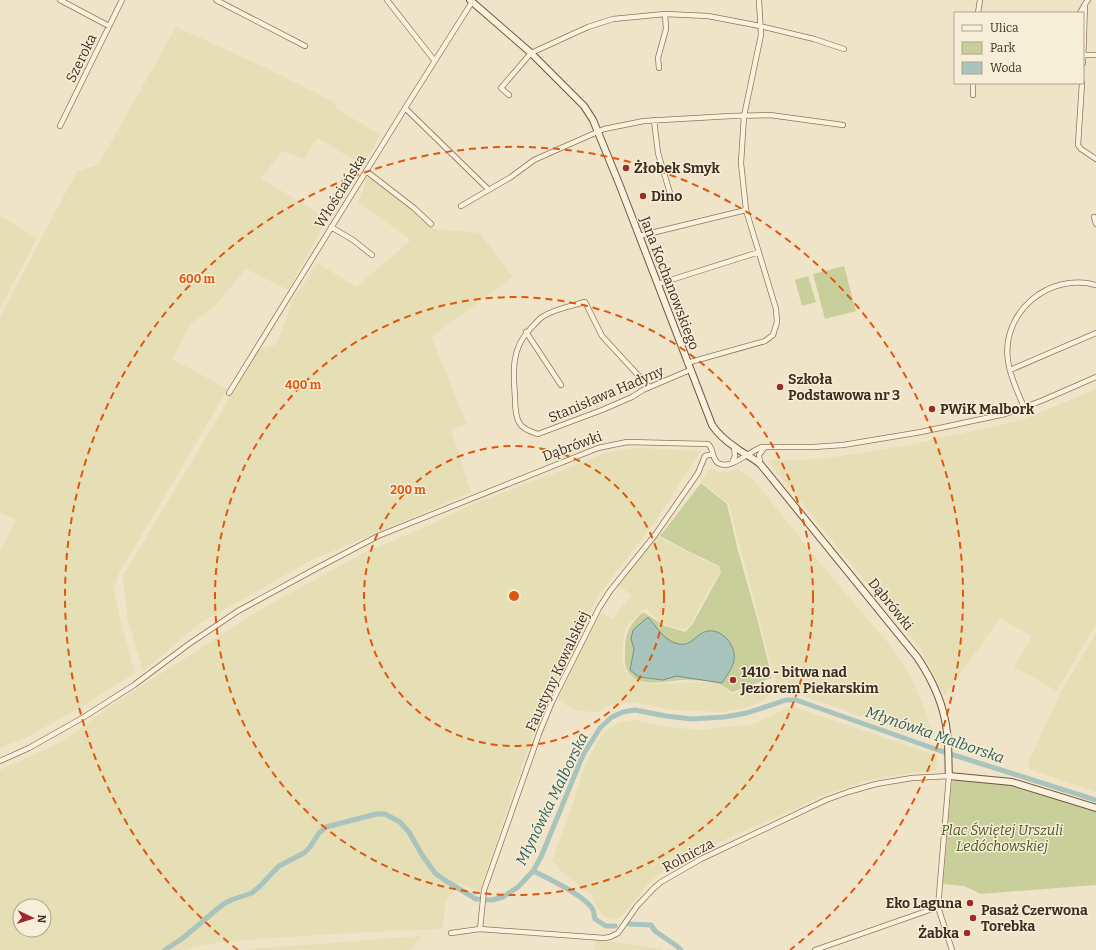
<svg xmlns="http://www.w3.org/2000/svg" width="1096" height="950" viewBox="0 0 1096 950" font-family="Bitter,serif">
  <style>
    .farmland { fill: #e6deb5; fill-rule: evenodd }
    .green { fill: #c9cf9b }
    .water { fill: #a9c4bc; stroke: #6f938a }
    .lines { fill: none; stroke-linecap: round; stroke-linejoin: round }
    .canal { stroke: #a9c4bc; stroke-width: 5 }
    .street-casing { stroke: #8d765c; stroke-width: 6 }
    .secondary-casing { stroke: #6f573f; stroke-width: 8 }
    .street { stroke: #faf1dc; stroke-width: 4.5 }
    .secondary { stroke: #faf1dc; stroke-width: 6 }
    .ring { fill: none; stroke: #df570d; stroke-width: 2; stroke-dasharray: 7 5 }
    .poi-dot { fill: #9e2a2b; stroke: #f7eed8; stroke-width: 1.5 }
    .labels { text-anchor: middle; stroke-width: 3; stroke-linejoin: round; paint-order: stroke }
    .street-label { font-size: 14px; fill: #3d2e20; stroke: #f7eed8 }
    .poi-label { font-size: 14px; font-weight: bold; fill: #3d2e20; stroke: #f7eed8; text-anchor: start }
    .park-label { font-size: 14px; font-style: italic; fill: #4d5a26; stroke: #f7eed8 }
    .water-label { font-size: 15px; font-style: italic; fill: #2f5d5a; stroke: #f7eed8 }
    .centre { fill: #df570d; stroke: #f7eed8; stroke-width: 2 }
    .ring-label { font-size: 12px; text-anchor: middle; font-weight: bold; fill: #df570d; stroke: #f7eed8; stroke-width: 3; stroke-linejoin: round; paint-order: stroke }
  </style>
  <rect width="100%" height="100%" fill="#f0e4c8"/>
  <!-- farmland -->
  <path class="farmland" d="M176 27 266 68 334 102 336 108 380 135 363 166 318 138 304 159 283 151 261 178 327 219 288 290 246 269 213 308 191 324 172 359 228 389 119 573 114 589 122 627 135 673 91 701 29 736 0 748V550L16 520 0 512V317L77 171 98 165Z
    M369 175 434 229 480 233 513 277 431 337 467 424 451 430 471 492 312 560 199 624 143 671 128 621 123 576 258 350 275 345 282 331 292 301 318 263 356 287 411 240 358 202Z
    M0 216 37 238 0 308Z
    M1096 389V624L1057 691 1014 667 1032 636 1000 618 945 696 921 650 768 461 821 459 904 446 1022 420Z
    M640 448 701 451 657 519 598 596 539 716 479 892 460 883 446 901 442 929 347 933 219 942 184 950H0V770L63 741 115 703 263 608 365 552 421 529 473 504 576 465 607 452ZM20 906H44V930H20Z
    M710 468 724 473 736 469 752 478 834 580 894 650 910 676 925 710 933 737 911 734 884 725 819 701 777 688 729 504 702 482Z
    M657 536 697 557 715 565 718 567 720 572 700 605 691 625 684 630 664 624 651 614 647 608 641 611 627 626 624 634 622 659 626 672 631 677 651 684 705 682 716 683 732 694 764 682 769 697 763 701 745 708 723 712 672 710 638 703 616 704 596 712 580 711 569 707 558 699 584 645 601 613 613 619 631 595 617 584Z
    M1096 633V792L1029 769 1028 763 1064 686Z
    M792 706 937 756 936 771 914 772 868 780 819 797 797 808 728 838 665 870 650 882 621 917 612 920 604 916 593 902 592 895 564 874 552 860 567 821 585 766 597 742 607 730 619 722 635 720 669 727 698 730 754 724Z
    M421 936 410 950H242Z
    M597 940 662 949V950H594Z"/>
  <!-- green -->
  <path class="green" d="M844 266 856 311 825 319 813 274Z
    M808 276 816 302 802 306 795 280Z
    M701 483 727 504 738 551 757 618 772 678 732 692C728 690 724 686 719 684 715 682 709 682 704 681 697 680 689 680 682 680 667 681 640 688 629 673 624 666 625 657 625 649 625 632 631 623 643 612L665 626 685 632 692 625 721 572 719 566 688 551 660 536Z
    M957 779 1011 784 1096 810V885L981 894 964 886 943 884 951 788 952 782Z"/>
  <!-- water -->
  <path class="water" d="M648 617C656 626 663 639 675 643 692 649 695 633 708 631 722 629 736 645 734 659 734 667 726 676 722 683L676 676 663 680 639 677 630 670 634 649 631 639 633 630Z"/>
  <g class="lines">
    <!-- canal -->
    <path class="canal" d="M533 871C547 878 586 896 593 910 594 912 594 916 595 919L606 926H615
      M629 924 651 925 655 931 678 947 681 950
      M165 950 183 938 222 905 231 900 252 893 260 886 279 866 304 853 310 847 319 833 326 827 376 814H385L400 822 409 832 422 855 435 873 446 881 476 899 492 900 503 897 518 887 533 871 541 857 583 755 600 728 612 717 623 712 635 710 666 716 692 719 724 717 747 713 786 700H796L941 751 1096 800"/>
    <defs>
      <path id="street" d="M60 0 109 26
        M216 0 305 46
        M387 0 434 60
        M978 13 980 0
        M1080 13 1085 4
        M1083 55H1096
        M1083 63 1085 4 1088 0
        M659 68 658 58 666 29 665 14
        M1082 83 1078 145 1081 149 1096 159
        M509 95 501 88 531 53 588 27 613 19 665 14 708 16 760 26 814 39 844 49
        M973 95V83
        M405 108 488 189
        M654 120 658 153 670 193
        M60 126 122 0
        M366 171 414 208 431 224
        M461 206 511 177 534 160 604 129 644 121 731 116 770 115 843 125
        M1094 217 1096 224
        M331 227 353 240 372 255
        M639 236 746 210
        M658 284 759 252
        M526 332 561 385
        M687 363 765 341 773 335 777 322 776 309 746 210 741 163 744 116 761 35 759 0
        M1010 370 1096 333
        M649 387 602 336 585 302C571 306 554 309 542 317 538 320 534 325 531 328 511 348 513 371 515 397 515 405 515 417 520 424 524 430 532 432 538 434L602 410 632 397 643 390 690 370
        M229 393 407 105 472 2
        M1024 407C1018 393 1010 377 1008 361 1001 312 1049 272 1096 285
        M732 463 735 456 734 447
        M760 463 759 455 765 447
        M0 761 29 748 84 717 134 685 189 644 238 611 319 567 378 536 598 448 627 442 708 444C714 448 711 458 718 463 730 471 751 450 762 447H813L843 445 921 432 1005 414 1041 401 1096 377
        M480 929 484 890 540 731 552 702 599 608 610 591 655 535 698 473 705 456 713 454
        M451 933 480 929 604 938 610 937 618 933 637 906 653 889 661 882 701 859 826 800 848 792 876 784 912 778 949 776 938 907 952 950
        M815 950 938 907"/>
      <path id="secondary" d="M470 0 531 53 584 106 593 120 620 186 712 425C718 434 726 441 735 447 743 454 753 457 761 465L917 657C932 679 944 705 947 732 949 747 948 761 949 776L1012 782 1096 808"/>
    </defs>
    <!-- street casing -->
    <use href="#street" class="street-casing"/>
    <!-- secondary casing -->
    <use href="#secondary" class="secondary-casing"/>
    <!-- street -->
    <use href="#street" class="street"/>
    <!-- secondary -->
    <use href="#secondary" class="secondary"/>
  </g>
  <!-- distance rings -->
  <g class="ring">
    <circle cx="514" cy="596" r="150"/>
    <circle cx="514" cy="596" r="299"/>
    <path d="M238 950A449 449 0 1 1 790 950"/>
  </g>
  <!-- markers -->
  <g class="poi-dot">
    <circle cx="626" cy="168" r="4"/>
    <circle cx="643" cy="196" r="4"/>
    <circle cx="780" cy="387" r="4"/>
    <circle cx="932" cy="409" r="4"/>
    <circle cx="733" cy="680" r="4"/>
    <circle cx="970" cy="903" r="4"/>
    <circle cx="973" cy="918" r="4"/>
    <circle cx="967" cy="933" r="4"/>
  </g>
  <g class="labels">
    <!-- street labels -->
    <g class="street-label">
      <text transform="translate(81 58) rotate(-64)" y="5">Szeroka</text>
      <text transform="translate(340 191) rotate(-58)" y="5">Włościańska</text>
      <text transform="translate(670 283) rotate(69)" y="5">Jana Kochanowskiego</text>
      <text transform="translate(606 394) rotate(-23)" y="5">Stanisława Hadyny</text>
      <text transform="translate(572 446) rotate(-20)" y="5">Dąbrówki</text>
      <text transform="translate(891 604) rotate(51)" y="5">Dąbrówki</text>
      <text transform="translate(557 671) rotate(-65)" y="5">Faustyny Kowalskiej</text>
      <text transform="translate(688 855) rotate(-28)" y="5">Rolnicza</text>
    </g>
    <!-- poi labels -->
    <g class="poi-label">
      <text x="634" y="173">Żłobek Smyk</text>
      <text x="651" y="201">Dino</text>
      <text x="788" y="384">Szkoła<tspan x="788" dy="16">Podstawowa nr 3</tspan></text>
      <text x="940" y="414">PWiK Malbork</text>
      <text x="741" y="677">1410 - bitwa nad<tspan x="741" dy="16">Jeziorem Piekarskim</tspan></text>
      <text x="962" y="908" text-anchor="end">Eko Laguna</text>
      <text x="981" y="915">Pasaż Czerwona<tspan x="981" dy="16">Torebka</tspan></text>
      <text x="959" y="938" text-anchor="end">Żabka</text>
    </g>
    <!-- park labels -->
    <g class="park-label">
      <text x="1002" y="835">Plac Świętej Urszuli<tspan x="1002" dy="16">Ledóchowskiej</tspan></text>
    </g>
    <!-- water labels -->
    <g class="water-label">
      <text transform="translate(935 735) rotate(19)" y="5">Młynówka Malborska</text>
      <text transform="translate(552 799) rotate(-64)" y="5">Młynówka Malborska</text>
    </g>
  </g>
  <circle cx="514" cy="596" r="6" class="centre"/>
  <g class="ring-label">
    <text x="197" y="283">600 m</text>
    <text x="303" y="389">400 m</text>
    <text x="408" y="494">200 m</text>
  </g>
  <!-- legend -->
  <rect x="954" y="12" width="130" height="72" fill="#f7eed8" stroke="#ada18e"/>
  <rect x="962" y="25" width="20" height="6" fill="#faf1dc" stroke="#ada18e"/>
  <text x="990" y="32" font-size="12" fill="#3d2e20">Ulica</text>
  <rect x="962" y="42" width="20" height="12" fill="#c9cf9b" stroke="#ada18e"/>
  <text x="990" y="52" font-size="12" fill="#3d2e20">Park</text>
  <rect x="962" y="62" width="20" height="12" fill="#a9c4bc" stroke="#ada18e"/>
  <text x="990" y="72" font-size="12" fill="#3d2e20">Woda</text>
  <!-- north arrow -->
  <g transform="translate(32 918) rotate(94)"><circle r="19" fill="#f7eed8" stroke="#ada18e"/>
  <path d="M0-3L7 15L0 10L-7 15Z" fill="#9e2a2b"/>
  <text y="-6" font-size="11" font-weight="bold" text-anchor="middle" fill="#3d2e20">N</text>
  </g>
</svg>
